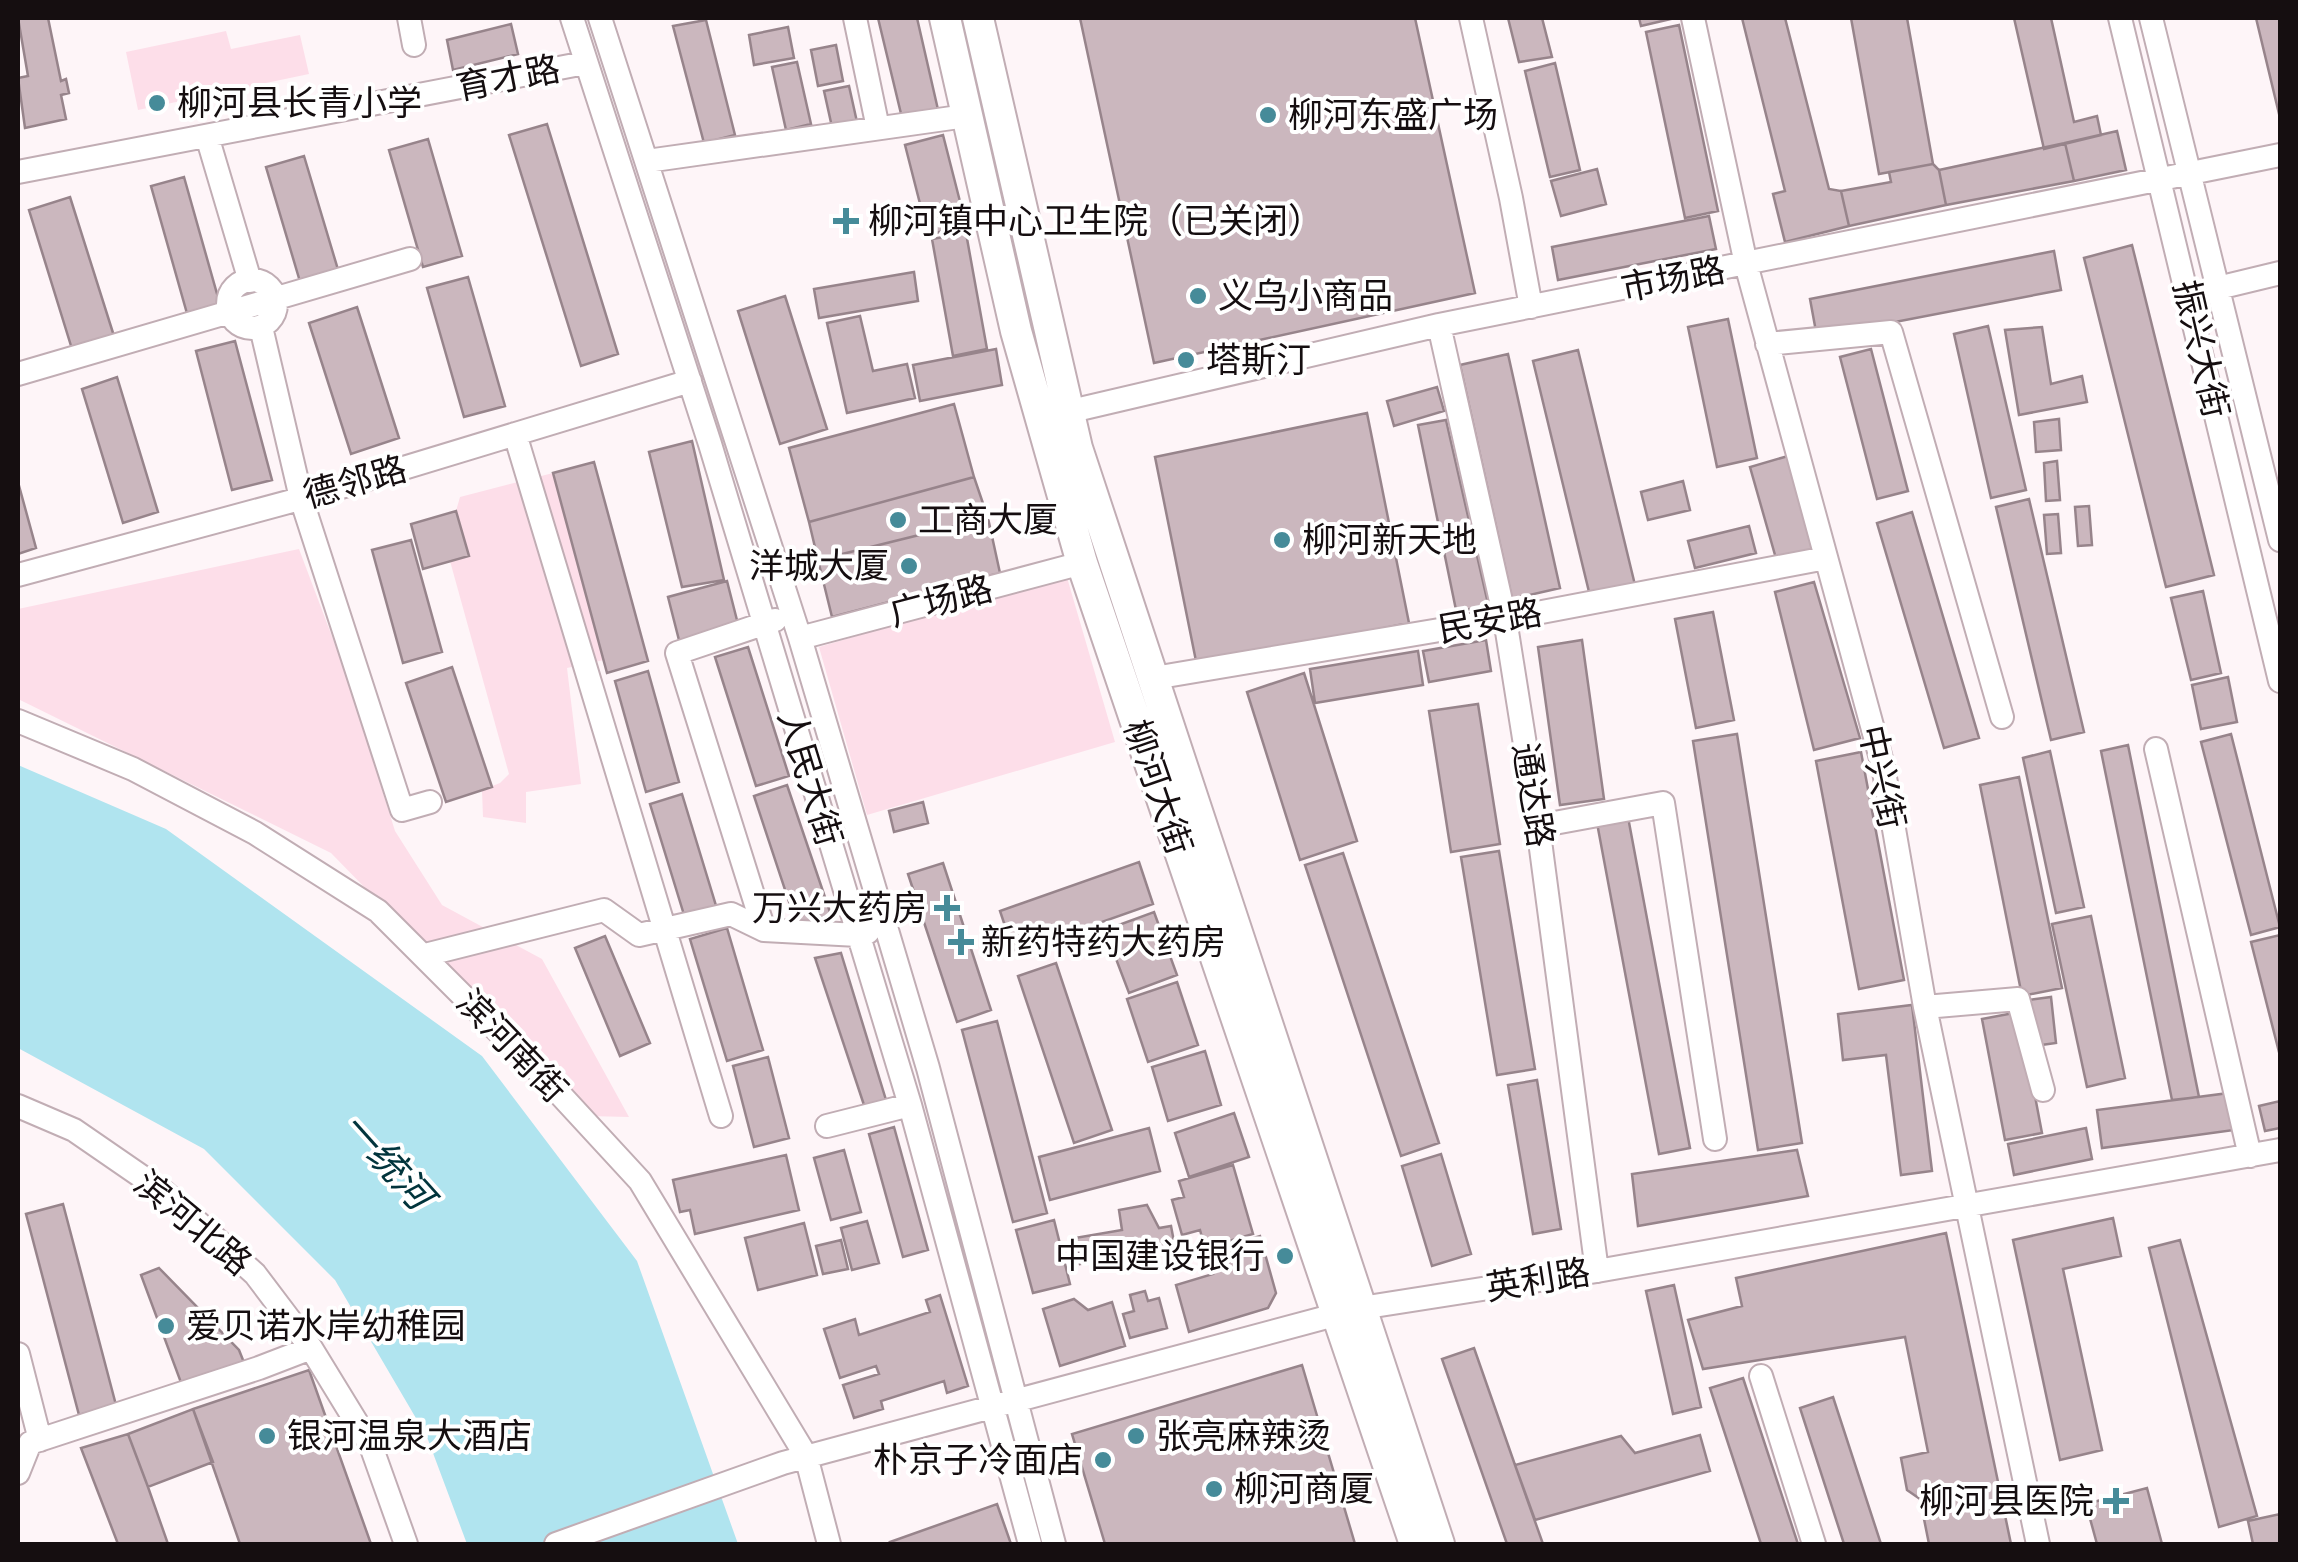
<svg xmlns="http://www.w3.org/2000/svg" width="2298" height="1562" viewBox="0 0 2298 1562" font-family="Jost,'Noto Sans SC',sans-serif">
  <style>
    .green { fill: #fddee9 }
    .water { fill: #b0e4ef }
    .building { fill: #cbb7be; stroke: #97848b; stroke-width: 2.5 }
    .lines { fill: none; stroke-linecap: round; stroke-linejoin: round }
    .minor-casing { stroke: #c1adb4; stroke-width: 26 }
    .major-casing { stroke: #c1adb4; stroke-width: 34 }
    .minor { stroke: #fff; stroke-width: 22 }
    .major { stroke: #fff; stroke-width: 30 }
    .poi-dot { fill: #468b99; stroke: #fff; stroke-width: 4 }
    .labels { text-anchor: middle; stroke-width: 8; stroke-linejoin: round; paint-order: stroke }
    .street-label { font-size: 35px; fill: #150e10; stroke: #fff }
    .poi-label { font-size: 35px; fill: #150e10; stroke: #fff; text-anchor: start }
    .water-label { font-size: 38px; font-style: italic; fill: #01343c; stroke: #fff }
  </style>
  <rect width="100%" height="100%" fill="#fef5f8"/>
  <!-- green -->
  <path class="green" d="M226 31 231 49 300 35 309 74 138 110 126 52Z
    M553 473 604 660 567 668 581 784 526 792V823L483 817 482 790 500 783 509 774 450 561 469 556 456 511 460 497Z
    M299 549 345 671 395 831 442 905 542 959 629 1117 588 1116 331 853 18 699V609Z
    M1066 574 1115 742 867 815 819 647Z"/>
  <!-- water -->
  <path class="water" d="M18 765 166 829 482 1056 637 1261 738 1544H467L427 1437 335 1280 204 1149 18 1048Z"/>
  <!-- building -->
  <path class="building" d="M18 18H48L61 81 66 79 69 93 61 95 66 119 25 128 18 78 28 76Z
    M878 18H917L939 114 903 122Z
    M1080 18H1415L1475 293 1154 363Z
    M1508 18H1542L1552 57 1519 62Z
    M1639 18H1675L1641 26Z
    M1742 18H1785L1829 189 1841 191 1849 226 1785 242 1773 194 1785 191Z
    M1851 18H1907L1933 164 1879 174Z
    M2014 18H2051L2074 122 2097 116 2101 135 2044 149Z
    M2256 18H2280V118Z
    M706 20 735 135 704 143 673 26Z
    M511 24 518 54 453 70 447 40Z
    M1679 25 1718 211 1685 218 1646 32Z
    M788 27 794 58 754 65 749 35Z
    M836 45 843 81 818 86 811 50Z
    M797 62 811 124 786 130 772 67Z
    M1555 63 1580 170 1550 177 1525 71Z
    M849 86 857 122 832 127 824 91Z
    M547 124 618 354 581 366 509 135Z
    M2117 131 2126 170 2074 181 2065 143Z
    M943 135 966 225 928 235 905 145Z
    M428 139 462 256 423 267 389 150Z
    M2065 143 2074 181 1946 205 1939 170Z
    M304 156 339 273 301 285 266 167Z
    M1933 164 1939 170 1946 205 1849 226 1841 191 1891 182 1889 172Z
    M1597 169 1606 204 1561 216 1551 181Z
    M184 177 221 308 188 317 151 186Z
    M70 197 114 336 72 349 29 210Z
    M1709 216 1716 249 1558 280 1552 247Z
    M966 233 987 349 953 356 932 239Z
    M2132 245 2214 575 2166 587 2084 258Z
    M2054 251 2061 290 1817 337 1810 299Z
    M914 272 918 301 819 318 814 289Z
    M468 277 505 406 464 417 427 288Z
    M785 296 827 429 780 444 738 311Z
    M357 307 399 438 351 454 309 323Z
    M860 316 873 371 907 364 915 398 847 413 827 323Z
    M1728 319 1757 458 1717 467 1688 327Z
    M1988 326 2026 490 1991 498 1954 334Z
    M2042 327 2051 384 2082 376 2087 402 2019 415 2005 330Z
    M235 341 272 480 232 490 196 351Z
    M996 349 1002 385 920 401 913 365Z
    M1871 349 1908 491 1877 499 1840 357Z
    M1578 350 1635 585 1590 596 1533 361Z
    M1508 354 1560 588 1512 599 1460 365Z
    M117 377 158 512 123 523 82 389Z
    M1437 387 1444 411 1394 426 1387 401Z
    M954 404 974 477 809 522 789 448Z
    M1367 413 1409 623 1197 666 1155 457Z
    M2059 419 2061 450 2036 452 2034 422Z
    M1446 420 1489 608 1456 610 1418 425Z
    M692 441 724 580 682 587 649 452Z
    M1788 456 1816 551 1777 562 1750 467Z
    M2057 461 2060 500 2046 501 2044 463Z
    M594 462 648 661 607 673 553 473Z
    M974 477 988 518 818 560 809 522Z
    M1683 481 1690 510 1648 520 1641 492Z
    M18 482 36 548 18 554Z
    M2029 499 2084 732 2051 740 1996 507Z
    M2089 506 2092 545 2078 546 2075 507Z
    M456 511 469 556 423 569 411 524Z
    M1912 512 1979 738 1944 748 1877 523Z
    M2058 514 2061 553 2047 554 2044 515Z
    M988 518 1000 573 832 617 818 560Z
    M1749 526 1756 553 1695 568 1688 541Z
    M411 540 442 652 403 663 372 550Z
    M727 581 739 628 680 644 668 597Z
    M1814 582 1860 738 1814 750 1775 592Z
    M2203 591 2221 673 2191 680 2171 598Z
    M1713 612 1734 720 1696 728 1675 619Z
    M1486 640 1491 671 1429 682 1423 651Z
    M1582 640 1604 799 1560 805 1538 647Z
    M748 647 789 776 756 786 715 657Z
    M1418 651 1423 685 1315 703 1310 669Z
    M452 667 492 787 446 802 406 683Z
    M648 671 679 782 646 792 615 681Z
    M1304 673 1357 841 1300 860 1247 692Z
    M2228 677 2237 722 2201 729 2192 685Z
    M1478 704 1500 844 1451 852 1429 711Z
    M1737 734 1802 1143 1758 1150 1693 741Z
    M2231 734 2280 927 2251 935 2201 742Z
    M2128 745 2199 1097 2172 1100 2101 751Z
    M2050 751 2084 907 2056 913 2023 758Z
    M1861 752 1904 980 1859 989 1816 761Z
    M2019 777 2062 988 2022 996 1980 785Z
    M787 785 831 915 797 926 754 796Z
    M682 794 717 909 685 918 650 804Z
    M923 802 928 823 894 832 889 811Z
    M1628 817 1690 1148 1659 1154 1597 823Z
    M1499 851 1535 1069 1497 1075 1461 857Z
    M1343 853 1439 1143 1401 1156 1305 865Z
    M1139 862 1153 904 1014 953 1000 911Z
    M943 863 991 1010 957 1022 908 874Z
    M1154 912 1177 975 1129 993 1105 930Z
    M2091 916 2125 1078 2087 1087 2052 924Z
    M727 928 763 1050 727 1061 690 939Z
    M2280 935V1056L2251 942Z
    M605 936 650 1043 620 1056 575 948Z
    M841 953 886 1100 865 1108 815 958Z
    M1056 963 1112 1130 1074 1143 1018 976Z
    M1177 982 1198 1045 1148 1062 1127 999Z
    M2051 997 2056 1043 2034 1046 2028 1000Z
    M1912 1005 1932 1171 1901 1175 1886 1055 1843 1060 1838 1014Z
    M2019 1012 2042 1133 2005 1140 1982 1019Z
    M997 1021 1047 1213 1013 1222 962 1030Z
    M1205 1051 1221 1105 1168 1121 1152 1067Z
    M768 1057 789 1138 754 1147 733 1066Z
    M1537 1080 1561 1229 1533 1234 1508 1085Z
    M2229 1093 2234 1130 2102 1148 2097 1110Z
    M2280 1101V1128L2265 1131 2259 1106Z
    M1234 1113 1249 1157 1189 1177 1175 1133Z
    M894 1127 928 1250 903 1257 869 1134Z
    M1149 1128 1160 1171 1050 1200 1039 1157Z
    M2086 1128 2092 1159 2014 1175 2008 1144Z
    M844 1150 861 1212 831 1220 814 1158Z
    M1797 1150 1808 1196 1638 1226 1632 1174Z
    M1441 1154 1471 1254 1432 1266 1402 1166Z
    M786 1155 799 1210 695 1234 690 1210 680 1212 673 1180Z
    M1233 1165 1253 1234 1205 1248 1200 1230 1182 1235 1172 1200 1184 1197 1179 1181Z
    M63 1204 116 1405 79 1415 26 1214Z
    M1147 1205 1159 1228 1171 1226 1175 1247 1080 1264 1075 1238 1122 1230 1119 1210Z
    M2113 1218 2121 1256 2063 1269 2102 1450 2060 1460 2013 1240Z
    M1054 1220 1070 1284 1033 1293 1016 1230Z
    M867 1221 879 1263 852 1270 841 1228Z
    M804 1223 817 1275 758 1290 745 1238Z
    M1946 1233 2011 1544H1929L1920 1499 1907 1490 1901 1458 1928 1452 1905 1337 1703 1369 1688 1320 1742 1306 1736 1278Z
    M1260 1236 1276 1293 1268 1308 1189 1332 1176 1285 1213 1274 1207 1252Z
    M841 1240 848 1269 823 1274 816 1246Z
    M2180 1240 2257 1516 2219 1527 2149 1248Z
    M159 1268 239 1350 245 1365 183 1388 141 1275Z
    M1674 1285 1701 1407 1673 1414 1646 1291Z
    M1145 1291 1148 1301 1159 1298 1167 1328 1130 1338 1123 1314 1134 1311 1130 1295Z
    M940 1295 968 1386 947 1393 944 1381 881 1401 883 1409 854 1418 843 1385 879 1374 876 1366 840 1378 824 1329 855 1319 859 1335 930 1312 926 1300Z
    M1074 1299 1088 1310 1112 1302 1125 1346 1060 1366 1043 1309Z
    M1474 1348 1515 1465 1543 1544H1507L1442 1359Z
    M1302 1365 1355 1544H1105L1072 1434Z
    M309 1370 371 1544H240L193 1409Z
    M1743 1378 1798 1544H1761L1710 1388Z
    M1833 1397 1881 1544H1844L1800 1408Z
    M193 1409 213 1462 148 1487 128 1434Z
    M128 1434 148 1487 168 1544H118L81 1448Z
    M1700 1435 1710 1471 1535 1520 1515 1465 1621 1436 1635 1453Z
    M2147 1488 2162 1544H2097L2086 1504Z
    M997 1504 1011 1544H891L890 1542Z
    M2280 1514V1544H2253L2248 1521Z"/>
  <g class="lines">
    <defs>
      <path id="minor" d="M409 18 414 45
        M572 18 710 444 910 1105 1030 1544
        M600 18 800 638 928 1068 1054 1544
        M855 18 878 128
        M1471 18 1511 198 1531 307
        M1693 18 1746 264 1883 766 1925 1007 2038 1544
        M2120 18 2280 681
        M2151 18 2280 540
        M207 136 250 281
        M647 161 966 116
        M18 172 585 63
        M228 304a24 24 0 1 1 48 0a24 24 0 1 1-48 0Z
        M2218 288 2280 273
        M1439 325 1505 619 1538 826 1597 1271
        M261 327 301 498 402 810 430 802
        M1767 344 1891 332 2002 717
        M18 374 410 259
        M1067 412 1439 325 2280 155
        M515 434 721 1116
        M18 575 318 494 690 381
        M800 638 1082 563
        M1154 678 1505 619 1826 558
        M18 721 133 769 255 833 378 911 545 1078 640 1181 806 1456 829 1544
        M2156 749 2250 1156
        M1538 826 1663 803 1715 1139
        M764 930 677 653 775 620
        M429 954 604 910 639 935 731 914 764 930 858 935 868 932
        M1925 1007 2018 999 2043 1090
        M18 1106 74 1130 164 1192 255 1274 311 1348 371 1446 406 1544
        M827 1126 910 1105
        M18 1354 40 1440
        M1761 1376 1814 1544
        M18 1473 30 1443 259 1368 311 1348
        M556 1544 783 1463 1361 1308 1597 1271 2280 1150"/>
      <path id="major" d="M945 18 1016 331 1082 563 1415 1544
        M978 18 1077 448 1439 1544"/>
    </defs>
    <!-- minor casing -->
    <use href="#minor" class="minor-casing"/>
    <!-- major casing -->
    <use href="#major" class="major-casing"/>
    <!-- minor -->
    <use href="#minor" class="minor"/>
    <!-- major -->
    <use href="#major" class="major"/>
  </g>
  <!-- markers -->
  <g class="poi-dot">
    <circle cx="157" cy="103" r="10"/>
    <circle cx="1268" cy="115" r="10"/>
    <path d="M841 206h10v10h10v10h-10v10h-10v-10h-10v-10h10z"/>
    <circle cx="1198" cy="296" r="10"/>
    <circle cx="1186" cy="360" r="10"/>
    <circle cx="898" cy="520" r="10"/>
    <circle cx="1282" cy="540" r="10"/>
    <circle cx="909" cy="566" r="10"/>
    <path d="M942 893h10v10h10v10h-10v10h-10v-10h-10v-10h10z"/>
    <path d="M956 927h10v10h10v10h-10v10h-10v-10h-10v-10h10z"/>
    <circle cx="1285" cy="1256" r="10"/>
    <circle cx="166" cy="1326" r="10"/>
    <circle cx="267" cy="1436" r="10"/>
    <circle cx="1136" cy="1436" r="10"/>
    <circle cx="1103" cy="1460" r="10"/>
    <circle cx="1214" cy="1489" r="10"/>
    <path d="M2111 1486h10v10h10v10h-10v10h-10v-10h-10v-10h10z"/>
  </g>
  <g class="labels">
    <!-- street labels -->
    <g class="street-label">
      <text transform="translate(508 78) rotate(-11)" y="12">育才路</text>
      <text transform="translate(1673 279) rotate(-11)" y="12">市场路</text>
      <text transform="translate(2201 349) rotate(77)" y="12">振兴大街</text>
      <text transform="translate(355 482) rotate(-16)" y="12">德邻路</text>
      <text transform="translate(941 601) rotate(-15)" y="12">广场路</text>
      <text transform="translate(1490 621) rotate(-10)" y="12">民安路</text>
      <text transform="translate(1882 777) rotate(78)" y="12">中兴街</text>
      <text transform="translate(810 778) rotate(73)" y="12">人民大街</text>
      <text transform="translate(1158 787) rotate(71)" y="12">柳河大街</text>
      <text transform="translate(1533 795) rotate(81)" y="12">通达路</text>
      <text transform="translate(512 1046) rotate(46)" y="12">滨河南街</text>
      <text transform="translate(193 1223) rotate(40)" y="12">滨河北路</text>
      <text transform="translate(1538 1280) rotate(-9)" y="12">英利路</text>
    </g>
    <!-- poi labels -->
    <g class="poi-label">
      <text x="177" y="115">柳河县长青小学</text>
      <text x="1288" y="127">柳河东盛广场</text>
      <text x="868" y="233">柳河镇中心卫生院（已关闭）</text>
      <text x="1218" y="308">义乌小商品</text>
      <text x="1206" y="372">塔斯汀</text>
      <text x="918" y="532">工商大厦</text>
      <text x="1302" y="552">柳河新天地</text>
      <text x="889" y="578" text-anchor="end">洋城大厦</text>
      <text x="927" y="920" text-anchor="end">万兴大药房</text>
      <text x="981" y="954">新药特药大药房</text>
      <text x="1265" y="1268" text-anchor="end">中国建设银行</text>
      <text x="186" y="1338">爱贝诺水岸幼稚园</text>
      <text x="287" y="1448">银河温泉大酒店</text>
      <text x="1156" y="1448">张亮麻辣烫</text>
      <text x="1083" y="1472" text-anchor="end">朴京子冷面店</text>
      <text x="1234" y="1501">柳河商厦</text>
      <text x="2094" y="1513" text-anchor="end">柳河县医院</text>
    </g>
    <!-- water labels -->
    <g class="water-label">
      <text transform="translate(387 1161) rotate(48)" y="13">一统河</text>
    </g>
  </g>
  <!-- border -->
  <rect width="2298" height="1562" fill="none" stroke="#150e10" stroke-width="40"/>
</svg>
